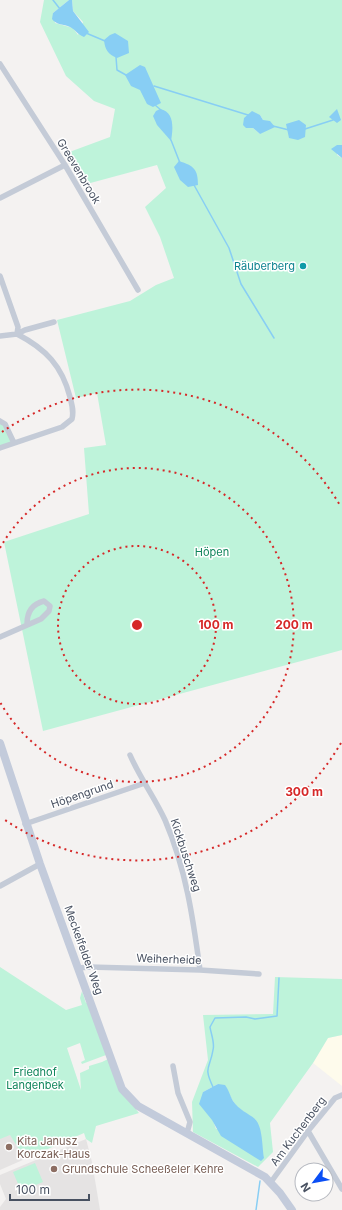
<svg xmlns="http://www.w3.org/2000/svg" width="342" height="1210" font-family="Inter,sans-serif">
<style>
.commercial{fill:#fefbec}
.education{fill:#e5e3e3}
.green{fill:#bef3da;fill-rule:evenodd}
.water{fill:#88cef4}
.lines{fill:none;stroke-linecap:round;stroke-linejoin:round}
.stream{stroke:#88cef4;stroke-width:1.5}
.street{stroke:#c4cbd7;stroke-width:5.5}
.secondary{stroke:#c3cbdb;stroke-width:8}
.ring{fill:none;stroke:#d62828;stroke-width:2;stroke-dasharray:2 4}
.culture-dot{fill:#0f9aa8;stroke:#fff;stroke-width:1.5}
.education-dot{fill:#8d6e63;stroke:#fff;stroke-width:1.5}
.labels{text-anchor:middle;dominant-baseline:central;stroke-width:3;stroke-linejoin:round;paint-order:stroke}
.street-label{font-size:11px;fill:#485161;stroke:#fff}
.culture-label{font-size:11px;fill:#0d838f;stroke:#fff;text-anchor:end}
.park-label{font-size:11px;fill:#10855b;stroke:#fff}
.education-label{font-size:11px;fill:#785e54;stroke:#fff;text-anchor:start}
.centre{fill:#d62828;stroke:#fff;stroke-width:2}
.ring-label{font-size:12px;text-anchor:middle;font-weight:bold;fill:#d62828;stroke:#fff;stroke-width:3;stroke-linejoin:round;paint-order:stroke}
</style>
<rect width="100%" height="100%" fill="#f4f2f1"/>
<!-- commercial -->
<path class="commercial" d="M342,1035V1086L313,1063L328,1038Z"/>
<!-- education -->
<path class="education" d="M8,1131L25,1159L0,1170V1135Z
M86,1139L92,1162L100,1210H0V1207L6,1199L0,1184V1175Z"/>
<!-- green -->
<path class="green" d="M44,0H69L53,13L55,23L73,28L78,35L83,22L73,11L72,0H342V145H337V155L342,158V650L43,731L4,542L89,514L84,448L106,445L97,393L76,398L57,320L130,301L156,285L174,278L160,237L145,207L166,188L157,165L83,185L64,154L110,137L115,109L94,101L66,76L40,22ZM260,115L263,120L260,134L253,128Z
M0,421L14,442L0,447Z
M0,967L66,1010L82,1005L80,998L82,991L86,1003H88L106,1055L82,1064L81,1062L85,1060L80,1043L67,1048L81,1090L80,1073L89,1069V1066L102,1062L108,1059L130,1102L139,1113L96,1126L92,1143L86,1139L84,1133L25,1159L10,1135L0,1139Z
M275,977L342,979V1035L328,1038L313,1063L270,1123L273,1152L258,1167L193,1132L192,1102L208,1060L203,1015L273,1014ZM218,1084C231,1092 226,1089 233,1101C238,1109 248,1115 256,1120L216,1129L203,1092Z
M35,1163L43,1182L21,1191L13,1172Z"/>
<!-- water -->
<path class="water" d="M69,0H72L73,11L89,32L84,37C78,35 76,30 70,27C64,24 56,25 52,19L53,13Z
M115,33L128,41L129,53L117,58C108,54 105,50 104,40L110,35Z
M140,65L145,67L161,103L153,107L147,104L140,90L131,86L125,75Z
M160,109C175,112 173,129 171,141L157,125L153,116L156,111Z
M337,109L341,120L337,123L329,117Z
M252,111L260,115L263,120L270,121L275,127L260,134L253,128H246L243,125L244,118Z
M299,120L306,125L305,137L298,140L289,138L286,124Z
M337,145H342V158L331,149Z
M179,161C194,166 198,169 198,185L188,187L180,180L174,167Z
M218,1084L225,1085C229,1090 230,1096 233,1101C239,1110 248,1113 255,1119C263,1127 262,1147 264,1158L261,1161L221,1136L212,1120L199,1104L203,1092Z"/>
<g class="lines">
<!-- stream -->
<path class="stream" d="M53,0L60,9
M86,33L105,41
M116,57L117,70L126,75
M154,86L248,115
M155,105L161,110
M273,126L289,130
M305,129L333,120
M171,140L180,163
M194,185L229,248L241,284L274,338
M213,1087C203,1066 210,1069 213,1050C215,1043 211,1034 210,1027L215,1018L246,1017L255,1019L277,1016L279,978
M256,1210L260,1181"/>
<!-- street -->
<path class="street" d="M0,64L65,165L138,290
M0,198L65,165
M0,276L18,327L17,334
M0,336L17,334L25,330L54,322
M0,421L5,424L14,443
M0,448L62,427L72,419C74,411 72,405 70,397C62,366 46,349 17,334
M0,637L41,619L49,611L50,606L44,601C32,604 27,613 27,624
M130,755C140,778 155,798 165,820C186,869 193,918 200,970
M25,824L145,783
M0,886L40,864
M79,968L89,967L200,970L259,974
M173,1066L178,1093L190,1122L187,1133
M308,1131L342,1189
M271,1182L308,1131L335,1098L342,1095"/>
<!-- secondary -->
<path class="secondary" d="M0,743L40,864L122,1089L138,1106L265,1177L280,1193L292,1210"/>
</g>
<!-- distance rings -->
<g class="ring">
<circle cx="137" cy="625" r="79"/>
<path d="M0 548A157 157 0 1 1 0 702"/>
<path d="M341 743A236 236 0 0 1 2 818M2 432A236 236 0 0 1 341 507"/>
</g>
<!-- markers -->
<circle class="culture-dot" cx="303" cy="266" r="4"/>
<g class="education-dot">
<circle cx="9" cy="1147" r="4"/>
<circle cx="54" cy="1169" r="4"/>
</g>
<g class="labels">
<!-- street labels -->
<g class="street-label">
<text transform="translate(79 171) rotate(59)">Greevenbrook</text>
<text transform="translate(82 794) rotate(-19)">Höpengrund</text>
<text transform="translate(186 855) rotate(72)">Kickbuschweg</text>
<text transform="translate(84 950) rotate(70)">Meckelfelder Weg</text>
<text transform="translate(169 959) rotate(2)">Weiherheide</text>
<text transform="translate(298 1131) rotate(-53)">Am Kuchenberg</text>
</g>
<!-- culture labels -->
<g class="culture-label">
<text x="295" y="266">Räuberberg</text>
</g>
<!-- park labels -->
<g class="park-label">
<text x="212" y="552">Höpen</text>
<text x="35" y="1072">Friedhof<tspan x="35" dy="13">Langenbek</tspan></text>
</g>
<!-- education labels -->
<g class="education-label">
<text x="17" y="1141">Kita Janusz<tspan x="17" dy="13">Korczak-Haus</tspan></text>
<text x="62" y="1169">Grundschule Scheeßeler Kehre</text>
</g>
</g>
<circle cx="137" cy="625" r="6" class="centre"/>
<g class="ring-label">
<text x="216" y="629">100 m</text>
<text x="294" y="629">200 m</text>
<text x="304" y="796">300 m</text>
</g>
<!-- north arrow -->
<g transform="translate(314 1182) rotate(238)"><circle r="19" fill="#ffffff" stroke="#b6b9c0"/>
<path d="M0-3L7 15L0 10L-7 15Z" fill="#0b4ff5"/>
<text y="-6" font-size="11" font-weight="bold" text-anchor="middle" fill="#485161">N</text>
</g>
<!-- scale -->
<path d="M10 1194v6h79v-6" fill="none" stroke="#485161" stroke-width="2"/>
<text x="16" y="1194" font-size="12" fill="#485161" stroke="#ffffff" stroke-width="3" paint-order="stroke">100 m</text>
</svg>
